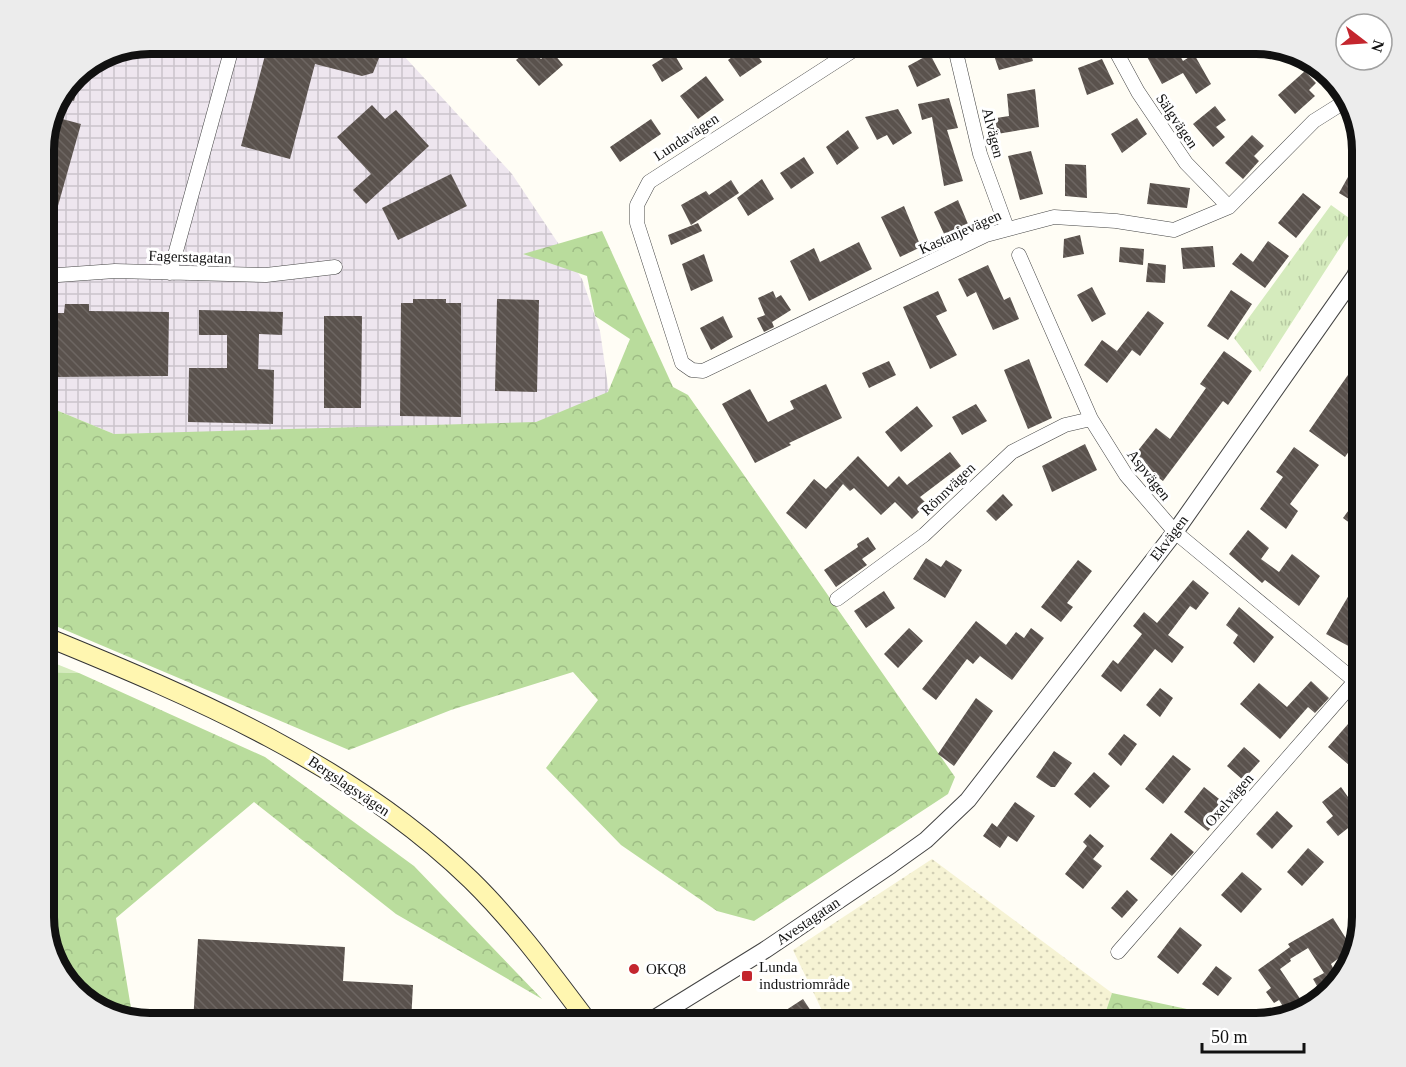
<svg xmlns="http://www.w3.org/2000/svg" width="1406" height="1067" font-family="Georgia,serif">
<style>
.industrial{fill:url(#industrial-grid)}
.farmland{fill:url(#farmland-dots)}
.grass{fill:url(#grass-tufts)}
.forest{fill:url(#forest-crowns)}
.building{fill:url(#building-back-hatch)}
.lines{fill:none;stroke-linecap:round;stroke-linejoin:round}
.minor-casing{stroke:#444;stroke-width:15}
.tertiary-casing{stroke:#444;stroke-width:18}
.secondary-casing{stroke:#333;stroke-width:20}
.minor{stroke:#fff;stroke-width:14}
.tertiary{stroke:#fff;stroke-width:16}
.secondary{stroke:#fff6b0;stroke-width:18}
.poi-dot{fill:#c4262e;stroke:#fff;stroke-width:2}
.labels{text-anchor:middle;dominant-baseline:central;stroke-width:6;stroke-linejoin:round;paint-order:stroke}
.street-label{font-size:15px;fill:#111;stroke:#fff}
.poi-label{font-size:15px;fill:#111;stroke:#fff;text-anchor:start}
.rim{fill:none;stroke:#111;stroke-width:8}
</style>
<defs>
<pattern id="industrial-grid" width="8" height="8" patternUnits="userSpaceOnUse" patternTransform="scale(1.5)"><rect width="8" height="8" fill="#eee6ef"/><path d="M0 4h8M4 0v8" fill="none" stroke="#cbc4cc"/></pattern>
<pattern id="farmland-dots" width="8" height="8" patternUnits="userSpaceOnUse" patternTransform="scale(1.5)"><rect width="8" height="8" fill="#f6f3d4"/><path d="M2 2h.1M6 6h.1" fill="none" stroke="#d2cfb5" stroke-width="1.8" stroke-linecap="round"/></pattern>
<pattern id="grass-tufts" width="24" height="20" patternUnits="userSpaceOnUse" patternTransform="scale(1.5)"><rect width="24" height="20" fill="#d5ebbd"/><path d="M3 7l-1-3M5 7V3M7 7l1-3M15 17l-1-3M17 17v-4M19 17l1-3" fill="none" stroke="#b6c8a1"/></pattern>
<pattern id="forest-crowns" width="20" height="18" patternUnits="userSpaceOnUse" patternTransform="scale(1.5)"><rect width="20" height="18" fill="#b9dc9c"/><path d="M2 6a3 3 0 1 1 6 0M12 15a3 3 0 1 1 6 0" fill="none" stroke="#9ebc85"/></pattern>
<pattern id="building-back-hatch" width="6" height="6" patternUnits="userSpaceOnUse" patternTransform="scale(1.5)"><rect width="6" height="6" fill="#5a524d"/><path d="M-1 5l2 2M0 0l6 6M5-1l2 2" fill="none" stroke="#6d6662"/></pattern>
</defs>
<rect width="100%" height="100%" fill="#fffdf5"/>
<!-- industrial -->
<path class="industrial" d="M150,44H393L512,174L582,279L600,331L610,400L535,428L114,434L44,405V143L55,103L79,70Z"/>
<!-- farmland -->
<path class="farmland" d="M932,859L1112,993L1102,1023H828L793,950Z"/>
<!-- grass -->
<path class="grass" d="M1331,205L1356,223L1260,372L1234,338Z
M44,659L79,673L44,672Z"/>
<!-- forest -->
<path class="forest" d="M602,231L673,387L688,395L955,777L948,794L754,921L717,911L621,845L546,768L598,700L573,672L451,710L349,750L44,621V405L114,434L536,422L608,392L630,339L595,316L587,276L523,254Z
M44,672L79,673L265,757L414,866L542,999L396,914L254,802L116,918L131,1008L110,1010L85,1001L55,964L44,924Z
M1112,993L1229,1018L1235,1023H1102Z"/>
<!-- building -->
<path class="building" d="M268,44H355L375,49L379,58L373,73L362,76L315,64L290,159L241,146Z
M750,44L762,62L740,77L728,60Z
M990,44H1028L1033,61L999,70Z
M1140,44H1173L1183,61L1194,54L1211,84L1196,94L1183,73L1162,84Z
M530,48L541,59L551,50L563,65L539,86L516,60Z
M673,52L683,69L662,82L652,65Z
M930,54L941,75L917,87L908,66Z
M1102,59L1114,84L1087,95L1078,68Z
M82,69L74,101L59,97L79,70Z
M1305,71L1316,83L1309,90L1315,96L1295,114L1278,95Z
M706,76L724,100L698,119L680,96Z
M1035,89L1039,127L991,135L990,119L1009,116L1007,94Z
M949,98L958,128L947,130L963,181L944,186L932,117L922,120L918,104Z
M372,105L385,119L396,110L429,146L366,204L353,190L371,174L337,137Z
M1215,106L1226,120L1216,127L1225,137L1213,147L1193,124Z
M898,109L912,133L893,145L887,135L877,140L865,117Z
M51,116L81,124L47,245H44V143Z
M1137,118L1147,134L1122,153L1111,134Z
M651,119L661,134L620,162L610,147Z
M848,130L859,148L837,165L826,147Z
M1252,135L1264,146L1254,156L1259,161L1243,179L1225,163Z
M1031,151L1043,194L1020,200L1008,156Z
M804,157L814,173L791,189L780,173Z
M1065,164L1086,165L1087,198L1065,196Z
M1353,168L1362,173V186L1354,202L1339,193Z
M451,174L467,206L398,240L382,208Z
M762,179L774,199L748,216L737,198Z
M731,180L739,193L691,225L681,205L706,191L709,195Z
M1150,183L1190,188L1187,208L1147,204Z
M1303,193L1321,207L1296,238L1278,223Z
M958,200L968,224L945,236L934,212Z
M904,206L921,247L900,257L881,217Z
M698,223L702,231L671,245L668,235Z
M1080,235L1084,254L1063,258L1064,239Z
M1268,241L1289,256L1265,288L1232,264L1241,253L1253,262Z
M859,242L872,269L809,301L790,261L814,248L820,262Z
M1213,246L1215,267L1183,269L1181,248Z
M1120,247L1144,249L1143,265L1119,262Z
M704,254L713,281L691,291L682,264Z
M1148,263L1166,265L1165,283L1146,282Z
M988,265L1004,300L1010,297L1019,319L993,330L976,292L967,297L958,279Z
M1092,287L1106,314L1092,322L1077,295Z
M1231,290L1252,304L1228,340L1207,326Z
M773,291L776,298L781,295L791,310L772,322L774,327L764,332L757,318L765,315L758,298Z
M938,291L947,311L936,316L957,355L930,369L903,307Z
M413,299H446V303H461V417L400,416L401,303H413Z
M497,299L539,300L537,392L495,391Z
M65,304H89V311L169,312L168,376L56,377V336H44V313H64Z
M199,310L283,312L282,335L259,334L258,369L274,370L273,424L188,422L189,368H227V335H199Z
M1148,311L1164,323L1140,356L1132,350L1107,383L1084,365L1102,340L1117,351Z
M324,316H362L361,408H324Z
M723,316L733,337L711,350L700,328Z
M1224,351L1252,371L1228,405L1223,401L1163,481L1132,458L1156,428L1170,439L1206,388L1200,384Z
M1029,359L1052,418L1028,429L1004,370Z
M889,361L896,375L869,388L862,373Z
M1350,372L1362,381V432L1345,457L1309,431Z
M826,384L842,418L789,443L791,445L755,463L722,404L750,389L768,422L794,409L790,401Z
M976,404L987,421L962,435L952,417Z
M917,406L933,426L901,452L885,432Z
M1085,444L1097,470L1052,492L1042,466Z
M1294,447L1319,465L1290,504L1298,511L1286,529L1260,509L1283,477L1276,472Z
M950,452L961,466L920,497L927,504L912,519L895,502L881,515L854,488L850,491L843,484L806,529L786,513L814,479L826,489L858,456L888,487L899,476L907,485Z
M1362,492V532L1343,518Z
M1003,494L1013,505L996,521L986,511Z
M1248,530L1269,548L1261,559L1279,572L1292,554L1320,576L1299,606L1265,580L1262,583L1229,554Z
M868,537L876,549L862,559L867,565L836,587L824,570L858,547L857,544Z
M926,558L941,567L946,560L962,570L945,598L913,579Z
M1078,560L1092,571L1067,603L1073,607L1061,622L1041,607Z
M1362,573V639L1356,650L1326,634Z
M1193,580L1209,593L1196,610L1190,606L1168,635L1184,647L1172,663L1155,649L1121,692L1101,676L1113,660L1118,664L1142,634L1133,626L1144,612L1157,623Z
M884,591L895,608L866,628L854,611Z
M1239,607L1274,637L1254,663L1233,643L1238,635L1226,625Z
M976,621L1006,645L1016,632L1024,638L1031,628L1044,638L1012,680L980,656L973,664L967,659L936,700L922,689Z
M909,628L923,641L898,668L884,654Z
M1311,681L1329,698L1315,713L1308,707L1280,739L1240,704L1259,683L1287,707Z
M1160,688L1173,698L1160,717L1146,705Z
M976,698L993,711L954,766L938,754Z
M1362,708V749L1349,765L1328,747Z
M1124,734L1137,744L1121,766L1108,754Z
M1244,747L1260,761L1243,780L1227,766Z
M1054,751L1072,763L1055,787H1051L1036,777Z
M1173,755L1191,769L1163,804L1145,789Z
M1094,772L1110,786L1090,808L1074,794Z
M1204,787L1228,806L1208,831L1184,812Z
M1341,787L1362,817L1338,836L1326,822L1333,816L1322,802Z
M1015,802L1035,816L1017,842L1008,836L1000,848L983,836L992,823L997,827Z
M1277,811L1293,826L1272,849L1256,834Z
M1171,833L1194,852L1172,876L1150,859Z
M1090,834L1104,846L1093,859L1102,866L1083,889L1065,874L1087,846L1083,842Z
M1308,848L1324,862L1302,886L1287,872Z
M1242,872L1262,889L1241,913L1221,895Z
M1127,890L1138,900L1122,918L1111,908Z
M1333,918L1352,948L1331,964L1340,982L1323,996L1313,979L1324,973L1308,948L1290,959L1291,961L1280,969L1307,1009L1289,1016L1279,1000L1274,1003L1266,992L1271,988L1258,970L1290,947L1288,944Z
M1180,927L1202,945L1178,974L1157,957Z
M198,939L345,947L343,981L413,985L411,1023H193Z
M1216,966L1232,978L1218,996L1202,984Z
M803,999L819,1023H781L777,1016Z"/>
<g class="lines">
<defs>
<path id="minor" d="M863,44L649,182L637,205V223L682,363L692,370L703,371L986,235L1054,217L1116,221L1174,230L1229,207L1314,121L1349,99
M954,44L980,154L1007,228
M1112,44L1138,92L1186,163L1229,207
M1019,255L1091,419L1126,475L1175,532L1355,681
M170,273L233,44
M44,276L115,271L266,275L335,267
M837,599L924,535L1012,452L1065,425L1091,419
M1118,952L1355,681L1362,669"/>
<path id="tertiary" d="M647,1023L765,950L891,865L926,840L968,800L1175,532L1355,276L1362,259"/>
<path id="secondary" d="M44,636C196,698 351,764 471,880C515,923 552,974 589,1023"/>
</defs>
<!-- minor casing -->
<use href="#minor" class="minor-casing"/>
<!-- tertiary casing -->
<use href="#tertiary" class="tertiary-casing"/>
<!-- secondary casing -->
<use href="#secondary" class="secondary-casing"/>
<!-- minor -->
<use href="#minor" class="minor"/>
<!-- tertiary -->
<use href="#tertiary" class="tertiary"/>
<!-- secondary -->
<use href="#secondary" class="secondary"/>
</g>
<!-- markers -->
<g class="poi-dot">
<circle cx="634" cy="969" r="6"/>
<rect x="741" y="970" width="12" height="12" rx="3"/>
</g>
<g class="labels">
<!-- street labels -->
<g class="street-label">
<text transform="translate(1177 121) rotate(56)">Sälgvägen</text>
<text transform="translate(993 133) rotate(76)">Alvägen</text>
<text transform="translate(686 137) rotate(-33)">Lundavägen</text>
<text transform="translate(960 232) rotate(-24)">Kastanjevägen</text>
<text transform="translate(190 257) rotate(2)">Fagerstagatan</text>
<text transform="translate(1149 475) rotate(52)">Aspvägen</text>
<text transform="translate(948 489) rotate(-44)">Rönnvägen</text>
<text transform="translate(1169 538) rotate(-53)">Ekvägen</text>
<text transform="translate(349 786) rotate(34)">Bergslagsvägen</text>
<text transform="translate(1229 800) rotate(-49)">Oxelvägen</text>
<text transform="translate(808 921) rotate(-34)">Avestagatan</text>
</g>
<!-- poi labels -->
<g class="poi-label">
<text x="759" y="967">Lunda<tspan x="759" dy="17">industriområde</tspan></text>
<text x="646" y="969">OKQ8</text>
</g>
</g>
<!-- crop -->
<path d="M0 0H1406V1067H0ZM150 54H1256A96 96 0 0 1 1352 150V917A96 96 0 0 1 1256 1013H150A96 96 0 0 1 54 917V150A96 96 0 0 1 150 54Z" fill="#ececec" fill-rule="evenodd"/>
<path class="rim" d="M150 54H1256A96 96 0 0 1 1352 150V917A96 96 0 0 1 1256 1013H150A96 96 0 0 1 54 917V150A96 96 0 0 1 150 54Z"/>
<!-- north arrow -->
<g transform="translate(1364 42) rotate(107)"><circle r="28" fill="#ffffff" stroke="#a0a0a0" stroke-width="1.5"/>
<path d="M0-4.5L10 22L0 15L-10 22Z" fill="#c4262e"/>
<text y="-9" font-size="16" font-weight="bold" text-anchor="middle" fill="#111111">N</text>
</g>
<!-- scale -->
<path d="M1202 1043v9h102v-9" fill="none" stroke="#111111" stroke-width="3"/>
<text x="1211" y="1043" font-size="18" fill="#111111" stroke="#ffffff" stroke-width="4.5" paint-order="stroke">50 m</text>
</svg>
